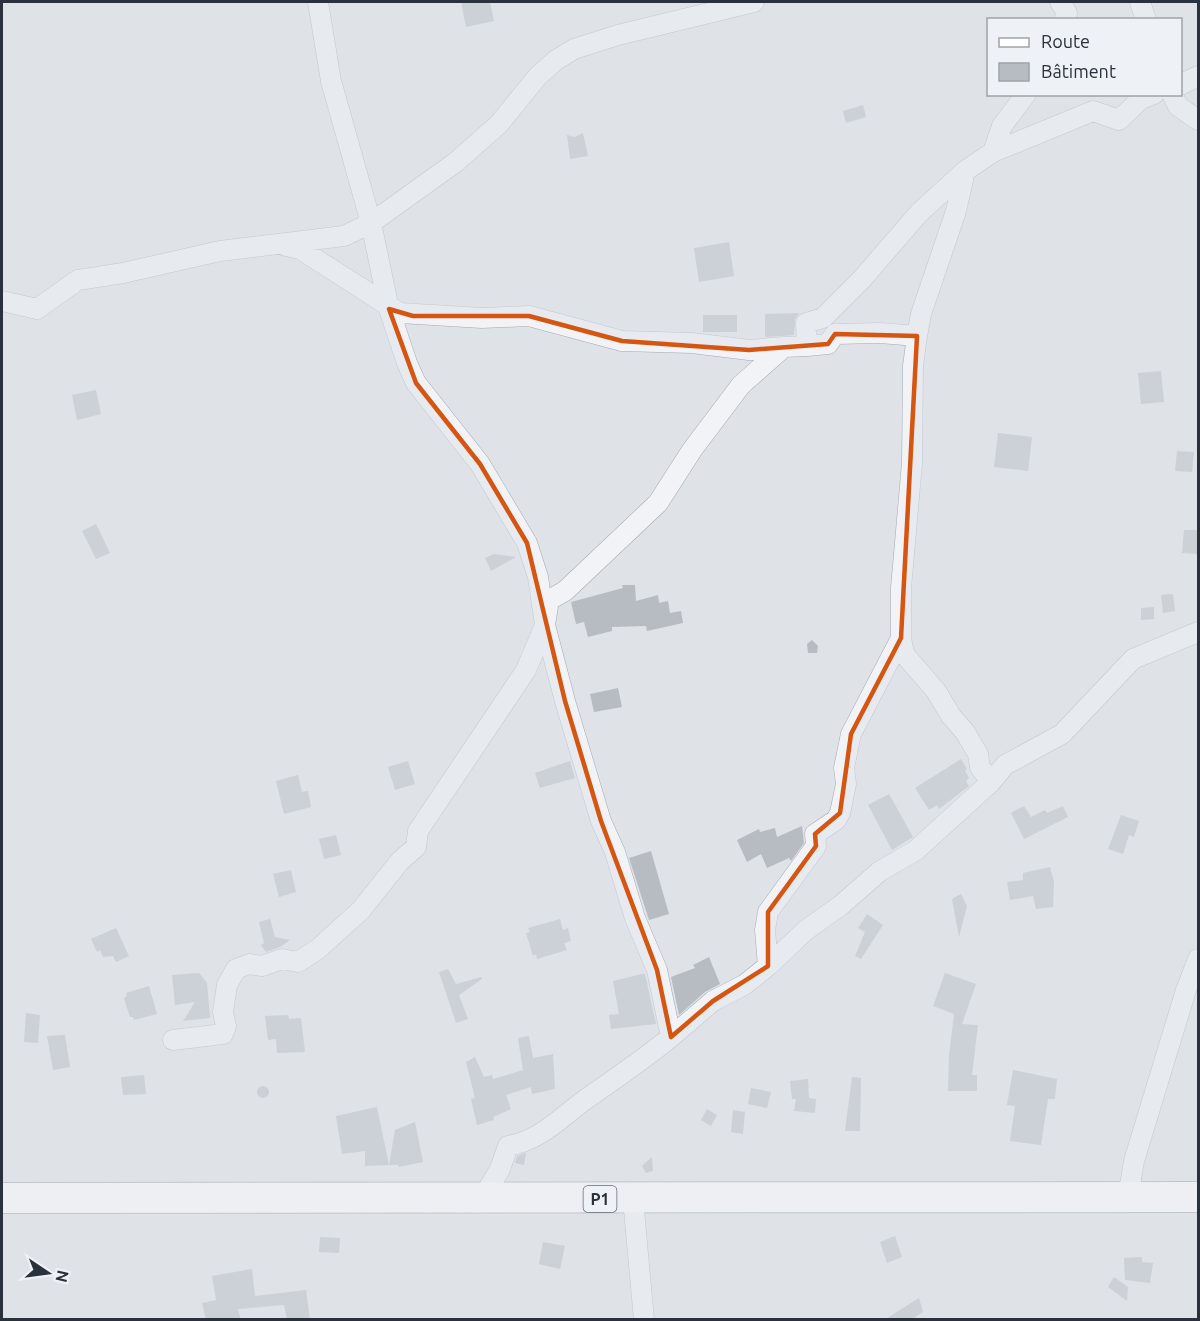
<svg xmlns="http://www.w3.org/2000/svg" width="1200" height="1321" font-family="Ubuntu,sans-serif">
<style>
.building{fill:#b7bcc3}
.lines{fill:none;stroke-linecap:round;stroke-linejoin:round}
.minor-casing{stroke:#a5a9b1;stroke-width:21}
.primary-casing{stroke:#9fa7b2;stroke-width:32}
.minor{stroke:#f1f3f6;stroke-width:20}
.primary{stroke:#fff;stroke-width:30}
.marked{fill:none;stroke:#d55511;stroke-width:4.5;stroke-linejoin:round}
.labels{text-anchor:middle;dominant-baseline:central;stroke-width:4.5;stroke-linejoin:round;paint-order:stroke}
.shield{fill:#eef1f5;stroke:#646b74;stroke-width:1.5}
.shield-label{font-size:16px;font-weight:bold;fill:#29313d}
</style>
<rect width="100%" height="100%" fill="#dfe2e7"/>
<!-- building -->
<path class="building" d="M461,2H490L494,21L466,27Z
M863,105L866,117L846,123L843,111Z
M583,133L588,156L570,159L567,135L575,137Z
M729,242L734,276L699,282L694,248Z
M799,313L795,319L794,335L765,337V314Z
M703,315H737V332H703Z
M1161,371L1164,402L1141,404L1138,373Z
M96,390L101,414L77,420L72,395Z
M998,433L1032,437L1028,471L994,467Z
M1177,451L1194,452L1192,472L1175,471Z
M96,524L110,553L96,559L82,531Z
M1184,530H1198V554L1182,553Z
M494,554L516,557L491,571L485,558Z
M622,585H635L636,601L658,595L659,603L668,601L670,613L681,611L683,623L647,631L646,626L612,627V631L588,637L584,622L576,624L571,602L623,588Z
M1173,594L1175,611L1163,613L1161,595Z
M1154,607V619L1141,620V608Z
M812,640L818,646L817,653H808L807,644Z
M618,688L622,707L594,712L590,694Z
M961,759L967,769L965,771L969,778L966,781L969,786L939,809L937,805L929,810L915,788Z
M408,761L415,784L395,790L388,767Z
M570,761L575,778L540,788L535,773Z
M298,775L302,792L308,791L311,807L284,814L276,781Z
M889,794L913,837L892,850L868,805Z
M1024,806L1031,817L1045,810L1047,813L1063,806L1068,817L1024,839L1011,813Z
M1121,815L1139,821L1134,837L1129,835L1123,854L1108,849Z
M802,826L804,843L791,861L789,858L767,868L761,854L747,862L737,840L759,829L760,832L775,828L777,837Z
M336,835L341,855L324,859L319,839Z
M651,851L669,914L649,920L629,858Z
M1050,867L1054,882L1053,907L1036,909L1033,896L1010,900L1007,882L1023,880V873Z
M291,870L296,892L279,897L273,874Z
M961,894L967,906L959,937L952,899Z
M867,914L883,925L861,959L855,956L865,932L858,928Z
M270,919L275,937L290,940L280,947L266,952L261,945L264,943L259,922Z
M560,919L563,930L568,928L571,941L564,943L567,950L537,959L536,954L533,956L526,933L530,932L528,928Z
M116,928L129,956L116,962L113,956L103,957L100,950L97,952L91,939Z
M709,957L720,984L705,992L679,1015L671,977L695,968L693,965Z
M448,969L456,984L481,977L482,979L459,995L468,1019L456,1023L439,972Z
M199,973L207,983L210,1018L183,1021L195,1002L175,1005L172,975Z
M945,973L976,984L962,1024L978,1025L972,1075H977V1091H948L949,1055L954,1014L933,1006Z
M642,974H645L656,1024L611,1029L609,1015L619,1014L613,981Z
M149,986L157,1014L134,1020L133,1017H130L124,998L127,996L126,993Z
M26,1013L40,1015L38,1043L24,1042Z
M288,1015L289,1019L301,1018L305,1052L277,1053L276,1039L268,1040L265,1016Z
M65,1035L70,1067L53,1070L47,1036Z
M529,1036L533,1058L553,1054L555,1089L532,1094L531,1087L506,1095L511,1109L493,1117L494,1120L477,1125L471,1099L475,1098L466,1062L475,1057L484,1077L492,1075L493,1079L523,1070L518,1038Z
M1013,1070L1057,1079L1055,1099H1048L1041,1145L1010,1141L1015,1106L1007,1105Z
M144,1075L146,1094L123,1095L121,1077Z
M852,1077L861,1078L860,1131H845Z
M808,1079L809,1098L816,1099L815,1113L794,1111L796,1099H792L790,1081Z
M257 1092a6 6 0 1 1 12 0a6 6 0 1 1-12 0Z
M751,1088L771,1092L767,1108L748,1104Z
M377,1107L389,1165L365,1166V1151L342,1154L336,1116Z
M707,1109L717,1115L711,1126L701,1120Z
M733,1110L745,1112L743,1134L731,1132Z
M415,1122L423,1162L399,1167L398,1165H389L395,1130Z
M526,1153L524,1165L515,1163L517,1156Z
M652,1157L653,1171L646,1173L642,1166Z
M895,1236L902,1257L887,1263L880,1242Z
M320,1237L340,1238L339,1253L319,1252Z
M543,1242L565,1246L560,1269L539,1264Z
M1142,1257V1262L1153,1263L1150,1283L1125,1280L1124,1258Z
M252,1269L255,1296L306,1290L310,1320H287L284,1305L238,1309L241,1320H206L202,1303L216,1300L212,1276Z
M1114,1277L1128,1287L1127,1301L1108,1287Z
M919,1298L923,1312L911,1320H884Z"/>
<g class="lines">
<defs>
<path id="minor" d="M318,2L331,81L371,223L389,309L407,363L416,383L480,464L527,543L538,577L545,625L565,701L601,821L615,852L635,918L657,970L671,1037C644,1059 615,1079 586,1099C560,1118 541,1140 508,1146L500,1169L482,1199
M1060,2L1067,13L1064,20
M1140,2L1146,20
M1180,85L1198,76
M1172,94L1178,106L1198,120
M993,152L1093,111L1119,120L1141,99L1154,94
M965,171L956,211L921,314L917,336L913,366L912,463L901,588V638L904,654L936,691L951,716L965,732L978,754L980,767L991,782
M286,246L300,249L400,313L482,318L529,316L622,341L692,343L749,350L784,347
M2,301L37,309L78,280L123,273L220,251L344,236L371,223L456,162L499,124L538,76L556,60L574,49L618,35L754,2
M807,346L828,344L835,334L880,333L917,336
M768,966L765,930L768,912L816,846L815,834L836,820L840,813L846,784L844,768L851,734L901,638
M671,1037L713,1001L744,985L768,966L806,930L840,906L880,871L915,851L991,782L1005,765L1062,734L1133,659L1198,632
M173,1040L223,1034L226,1026L223,1012L227,985L236,969L249,964L262,966L282,959L298,962L318,949L361,910L400,861L416,847L418,831L526,670L545,625L549,600L565,591L658,503L692,450L741,385L784,347L807,346L806,323L823,318L862,279L919,213L965,171L993,152L1002,126L1026,94
M1128,1197L1134,1161L1186,990L1198,959
M633,1199L644,1320"/>
<path id="primary" d="M2,1198L1198,1197"/>
</defs>
<!-- minor casing -->
<use href="#minor" class="minor-casing"/>
<!-- primary casing -->
<use href="#primary" class="primary-casing"/>
<!-- minor -->
<use href="#minor" class="minor"/>
<!-- primary -->
<use href="#primary" class="primary"/>
</g>
<!-- marked area -->
<path d="M0 0H1200V1321H0ZM389,309L413,316H529L622,341L749,350L828,344L835,334L917,336L901,638L851,734L840,813L815,834L816,846L768,912V966L713,1001L671,1037L657,970L601,821L565,701L527,543L480,464L416,383Z" fill="#dfe2e7" fill-opacity=".55" fill-rule="evenodd"/>
<path class="marked" d="M389,309L413,316H529L622,341L749,350L828,344L835,334L917,336L901,638L851,734L840,813L815,834L816,846L768,912V966L713,1001L671,1037L657,970L601,821L565,701L527,543L480,464L416,383Z"/>
<g class="labels">
<!-- shield labels -->
<rect class="shield" x="583.5" y="1186" width="33" height="26" rx="4.5"/>
<g class="shield-label">
<text x="600" y="1199">P1</text>
</g>
</g>
<!-- border -->
<rect width="1200" height="1321" fill="none" stroke="#29313d" stroke-width="6"/>
<!-- legend -->
<rect x="987" y="18" width="195" height="78" fill="#eef1f5" stroke="#9fa4ab" stroke-width="1.5"/>
<rect x="999" y="38" width="30" height="9" fill="#ffffff" stroke="#9fa4ab" stroke-width="1.5"/>
<text x="1041" y="48" font-size="18" fill="#29313d">Route</text>
<rect x="999" y="63" width="30" height="18" fill="#b7bcc3" stroke="#9fa4ab" stroke-width="1.5"/>
<text x="1041" y="78" font-size="18" fill="#29313d">Bâtiment</text>
<!-- north arrow -->
<g transform="translate(48 1273) rotate(103)" stroke="#eef1f5" stroke-width="4.5" paint-order="stroke">
<path d="M0-4.5L10 22L0 15L-10 22Z" fill="#29313d"/>
<text y="-9" font-size="16" font-weight="bold" text-anchor="middle" fill="#29313d">N</text>
</g>
</svg>
